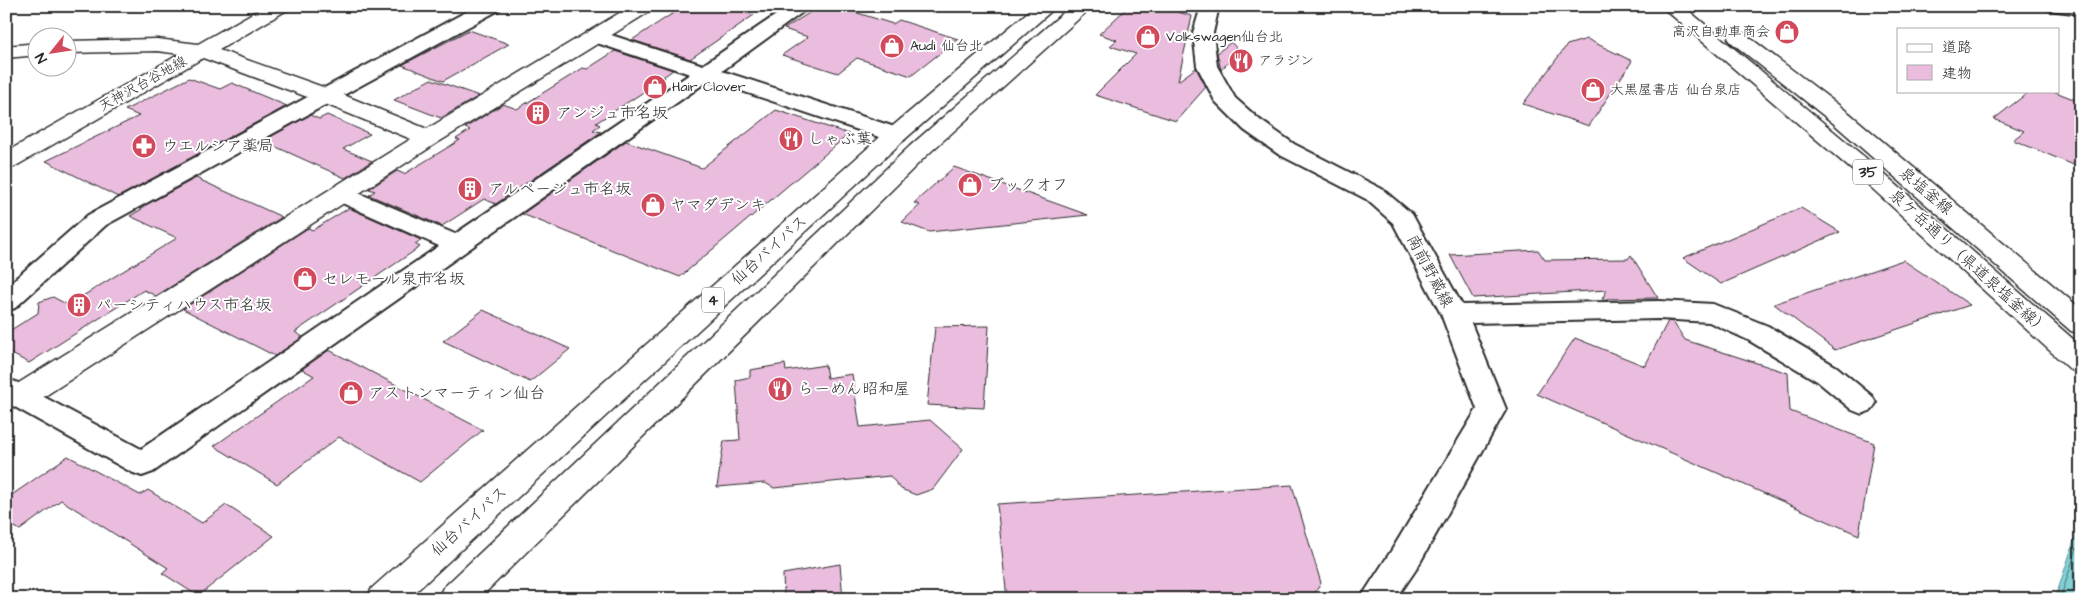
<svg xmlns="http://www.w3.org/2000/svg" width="2087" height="605" font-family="'Architects Daughter','Klee One',sans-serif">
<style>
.water{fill:#80d1d6;stroke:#5e8f92}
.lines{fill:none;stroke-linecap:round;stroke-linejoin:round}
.shore{stroke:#4d6d6f;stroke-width:1}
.building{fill:#eabcde;stroke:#2b2b2b}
.minor-casing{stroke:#2b2b2b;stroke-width:4}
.tertiary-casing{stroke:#2b2b2b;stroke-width:3}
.primary-casing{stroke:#2b2b2b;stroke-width:3}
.trunk-casing{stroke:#2b2b2b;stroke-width:3}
.minor{fill:#fff;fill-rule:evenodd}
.tertiary{fill:#fff;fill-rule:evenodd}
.primary{fill:#fff;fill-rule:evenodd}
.trunk{fill:#fff;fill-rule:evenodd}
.labels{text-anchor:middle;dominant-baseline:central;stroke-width:4;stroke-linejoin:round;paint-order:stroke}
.far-poi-label{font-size:14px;fill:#2b2b2b;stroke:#fff;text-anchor:start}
.far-street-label{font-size:14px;fill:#2b2b2b;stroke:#fff}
.shield{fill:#fff;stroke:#6b6b6b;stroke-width:1}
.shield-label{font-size:15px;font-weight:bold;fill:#2b2b2b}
.poi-label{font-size:16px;fill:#2b2b2b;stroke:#fff;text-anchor:start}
.street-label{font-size:16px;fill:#2b2b2b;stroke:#fff}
</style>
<rect width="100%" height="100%" fill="#fff"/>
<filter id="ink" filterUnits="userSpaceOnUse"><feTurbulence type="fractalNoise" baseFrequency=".02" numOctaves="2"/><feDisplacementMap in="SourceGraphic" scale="10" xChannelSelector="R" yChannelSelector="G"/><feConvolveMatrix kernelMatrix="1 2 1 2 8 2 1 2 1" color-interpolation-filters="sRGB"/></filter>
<g filter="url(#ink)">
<!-- water -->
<path class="water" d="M2081,520V599H2055Z"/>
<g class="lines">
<!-- shore -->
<path class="shore" d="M2060,599L2081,536"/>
</g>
<!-- building -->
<path class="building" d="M684,6H723L754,15L690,59L632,40Z
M820,6H835L893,24L899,20L958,39L911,76L857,58L838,73L782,55L808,37L784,29Z
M1129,6L1149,11L1157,6L1192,16L1178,81L1196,68L1206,87L1176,121L1095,95L1136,54L1110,46L1117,40L1099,34Z
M469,30L509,44L443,81L402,65Z
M1587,39L1632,61L1589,126L1523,104L1567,45Z
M1231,42L1239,51L1221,70L1217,53Z
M615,51L673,70L663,77L665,78L596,123L600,125L593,130L601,132L496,204L484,199L442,226L369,195L375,191L369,189L397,171L404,174L460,140L456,139L470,130L465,128L503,104L517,109L583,68L587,69Z
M189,78L220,89L232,83L287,106L118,197L46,161L139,116L125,110Z
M431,79L479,96L441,118L394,100Z
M2030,91H2053L2081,102V168L2013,140L2024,131L1994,119Z
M776,110L849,134L680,277L522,214L626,141L702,168Z
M310,115L319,119L327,115L370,134L343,149L372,161L345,178L263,141Z
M954,167L1088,215L929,232L902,222L920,205L914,203Z
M196,178L282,217L156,296L144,290L29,363L6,351V333L38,313L39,302L53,297L68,305L177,238L130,216L142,209L140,208Z
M349,208L421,240L415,244L420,247L295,332L303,337L275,356L183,309L308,228L313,230Z
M1801,208L1840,232L1721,284L1683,258Z
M1538,250L1545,260L1628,259L1631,255L1658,298L1602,299L1607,290L1473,298L1450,255Z
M1903,260L1970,305L1835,350L1774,304Z
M483,310L570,349L530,382L443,341Z
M1668,321L1673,322L1685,340L1788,373L1790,411L1874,443L1859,535L1537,394L1575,338L1645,366Z
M989,326L984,408L927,405L935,327Z
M329,350L483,430L420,482L339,437L277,484L214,446L314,376L302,369Z
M785,364L786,371L825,365L827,378L852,374L860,427L930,420L963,449L933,489L916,495L901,489L890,476L774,488L765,483L717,487L724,441L740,440L736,380L750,377V370Z
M68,456L140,495L148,490L202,523L226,505L274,536L198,596L162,573L168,568L61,500L20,530L6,522V499Z
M1292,485L1321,583L1311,599H1007L997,504Z
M840,564L843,599H784L783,574Z"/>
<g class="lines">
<defs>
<path id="minor" d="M477,6H501L499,10L106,225L15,308L6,311V287L88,215Z
M789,6H811L722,71L904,130L907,135L904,140L896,142L888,140L709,80L153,472L142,476L131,472L6,402V379L16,382L141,449L439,246L333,199L329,194L333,189L341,187L349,189L455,234L690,74L588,40L585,36L588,32H602L703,65Z
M1201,6H1219L1213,33L1217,66L1235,98L1260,120L1294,144L1382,189L1412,214L1462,305L1659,301L1713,304L1768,326L1837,367L1872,396L1876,403L1872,410L1862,414L1852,410L1817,381L1748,340L1709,322L1659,319L1471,323L1506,409L1417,568L1396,599H1360L1393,548L1477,409L1441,314L1393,223L1366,199L1278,154L1244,130L1215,101L1197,66L1193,33Z
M2047,6H2081V14L2049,10Z"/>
<path id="tertiary" d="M265,6H290L287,10L219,50L334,91L427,129L631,6H655L652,10L437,143L31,405L20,408L9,405L6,395L9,389L411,139L318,101L203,58L14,167L6,169V152L180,54L157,51L68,53V41L157,39L198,44Z
M38,43V55L6,58V46Z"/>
<path id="primary" d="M1661,6H1683L1868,160L2081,346V373L2071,370L1852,170Z
M1738,32L1745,34L1849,113L2081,309V334L2071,331L1833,123L1731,42L1728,38L1731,34Z"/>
<path id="trunk" d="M1035,6H1057L904,140L408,599H366L372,588L888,130Z
M1071,6H1093L926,156L479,599H437L443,588L910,146Z"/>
</defs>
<!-- minor casing -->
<use href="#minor" class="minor-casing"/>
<!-- tertiary casing -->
<use href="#tertiary" class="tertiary-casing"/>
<!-- primary casing -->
<use href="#primary" class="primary-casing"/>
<!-- trunk casing -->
<use href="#trunk" class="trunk-casing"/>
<!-- minor -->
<use href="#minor" class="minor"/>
<!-- tertiary -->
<use href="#tertiary" class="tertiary"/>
<!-- primary -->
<use href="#primary" class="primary"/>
<!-- trunk -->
<use href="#trunk" class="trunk"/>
</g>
</g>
<!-- icons -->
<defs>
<symbol id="shop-disc" viewBox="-11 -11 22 22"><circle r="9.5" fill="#d1495b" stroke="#fff"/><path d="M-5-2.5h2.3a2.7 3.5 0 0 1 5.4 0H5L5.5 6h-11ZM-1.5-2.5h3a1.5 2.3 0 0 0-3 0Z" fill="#fff"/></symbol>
<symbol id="restaurant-disc" viewBox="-11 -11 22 22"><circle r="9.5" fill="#d1495b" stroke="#fff"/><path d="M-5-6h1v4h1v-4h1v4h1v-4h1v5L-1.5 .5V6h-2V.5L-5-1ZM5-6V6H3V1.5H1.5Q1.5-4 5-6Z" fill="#fff"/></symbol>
<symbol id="building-disc" viewBox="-11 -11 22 22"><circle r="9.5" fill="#d1495b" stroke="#fff"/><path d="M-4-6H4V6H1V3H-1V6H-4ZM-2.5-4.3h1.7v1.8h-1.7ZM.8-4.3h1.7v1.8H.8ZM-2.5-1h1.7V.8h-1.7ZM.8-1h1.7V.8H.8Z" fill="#fff"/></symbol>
<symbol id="pharmacy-disc" viewBox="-11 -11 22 22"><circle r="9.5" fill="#d1495b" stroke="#fff"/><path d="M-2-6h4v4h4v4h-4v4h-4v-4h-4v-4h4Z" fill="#fff"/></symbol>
</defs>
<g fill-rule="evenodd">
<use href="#shop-disc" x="1773" y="18" width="28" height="28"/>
<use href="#shop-disc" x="1134" y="23" width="28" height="28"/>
<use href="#shop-disc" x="878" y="32" width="28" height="28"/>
<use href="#restaurant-disc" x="1227" y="47" width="28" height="28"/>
<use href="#shop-disc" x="641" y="73" width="28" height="28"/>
<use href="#shop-disc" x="1579" y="76" width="28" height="28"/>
<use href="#building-disc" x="524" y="99" width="28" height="28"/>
<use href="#restaurant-disc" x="777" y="125" width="28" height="28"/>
<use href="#pharmacy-disc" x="130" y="132" width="28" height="28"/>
<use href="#shop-disc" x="956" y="171" width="28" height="28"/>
<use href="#building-disc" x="456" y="175" width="28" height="28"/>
<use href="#shop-disc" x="639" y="191" width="28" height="28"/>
<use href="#shop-disc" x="291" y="265" width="28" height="28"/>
<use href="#building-disc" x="65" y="291" width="28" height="28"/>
<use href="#restaurant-disc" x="766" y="375" width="28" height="28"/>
<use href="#shop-disc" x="337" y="379" width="28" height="28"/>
</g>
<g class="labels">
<!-- far-poi labels -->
<g class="far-poi-label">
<text x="1770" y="32" text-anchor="end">高沢自動車商会</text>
<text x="1166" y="37">Volkswagen仙台北</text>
<text x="910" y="46">Audi 仙台北</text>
<text x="1258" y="61">アラジン</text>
<text x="672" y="87">Hair Clover</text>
<text x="1610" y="90">大黒屋書店 仙台泉店</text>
</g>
<!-- far-street labels -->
<g class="far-street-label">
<text transform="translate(143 84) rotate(-29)">天神沢台谷地線</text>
</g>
<!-- shield labels -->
<g class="shield">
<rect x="1853" y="159.5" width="30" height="25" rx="4"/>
<rect x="702" y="287.5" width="22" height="25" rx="4"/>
</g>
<g class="shield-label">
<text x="1868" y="172">35</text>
<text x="713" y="300">4</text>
</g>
<!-- poi labels -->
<g class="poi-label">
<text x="556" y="113">アンジュ市名坂</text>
<text x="808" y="139">しゃぶ葉</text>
<text x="162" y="146">ウエルシア薬局</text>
<text x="988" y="185">ブックオフ</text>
<text x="488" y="189">アルページュ市名坂</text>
<text x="670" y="205">ヤマダデンキ</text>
<text x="322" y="279">セレモール泉市名坂</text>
<text x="96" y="305">パーシティハウス市名坂</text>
<text x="798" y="389">らーめん昭和屋</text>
<text x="368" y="393">アストンマーティン仙台</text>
</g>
<!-- street labels -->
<g class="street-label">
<text transform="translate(1926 191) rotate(40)">泉塩釜線</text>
<text transform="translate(769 250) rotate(-42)">仙台バイパス</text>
<text transform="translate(1969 262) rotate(42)">泉ケ岳通り（県道泉塩釜線）</text>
<text transform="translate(1430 271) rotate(62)">南前野蔵線</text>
<text transform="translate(469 521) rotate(-42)">仙台バイパス</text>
</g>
</g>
<!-- margin -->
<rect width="2087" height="605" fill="none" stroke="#fff" stroke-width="25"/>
<rect x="12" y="12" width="2062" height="580" fill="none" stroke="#2b2b2b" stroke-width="2" filter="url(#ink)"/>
<!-- legend -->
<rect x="1897" y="28" width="162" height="65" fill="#ffffff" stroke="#aaaaaa"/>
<rect x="1907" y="44" width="25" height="8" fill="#ffffff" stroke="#aaaaaa"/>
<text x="1942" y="52" font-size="15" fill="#2b2b2b">道路</text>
<rect x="1907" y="65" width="25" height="15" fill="#eabcde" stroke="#aaaaaa"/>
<text x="1942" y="78" font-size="15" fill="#2b2b2b">建物</text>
<!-- north arrow -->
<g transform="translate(52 52) rotate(240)"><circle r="24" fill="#ffffff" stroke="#aaaaaa"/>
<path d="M0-4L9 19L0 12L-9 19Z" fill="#d1495b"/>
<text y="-8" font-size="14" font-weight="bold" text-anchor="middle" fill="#2b2b2b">N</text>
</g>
</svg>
